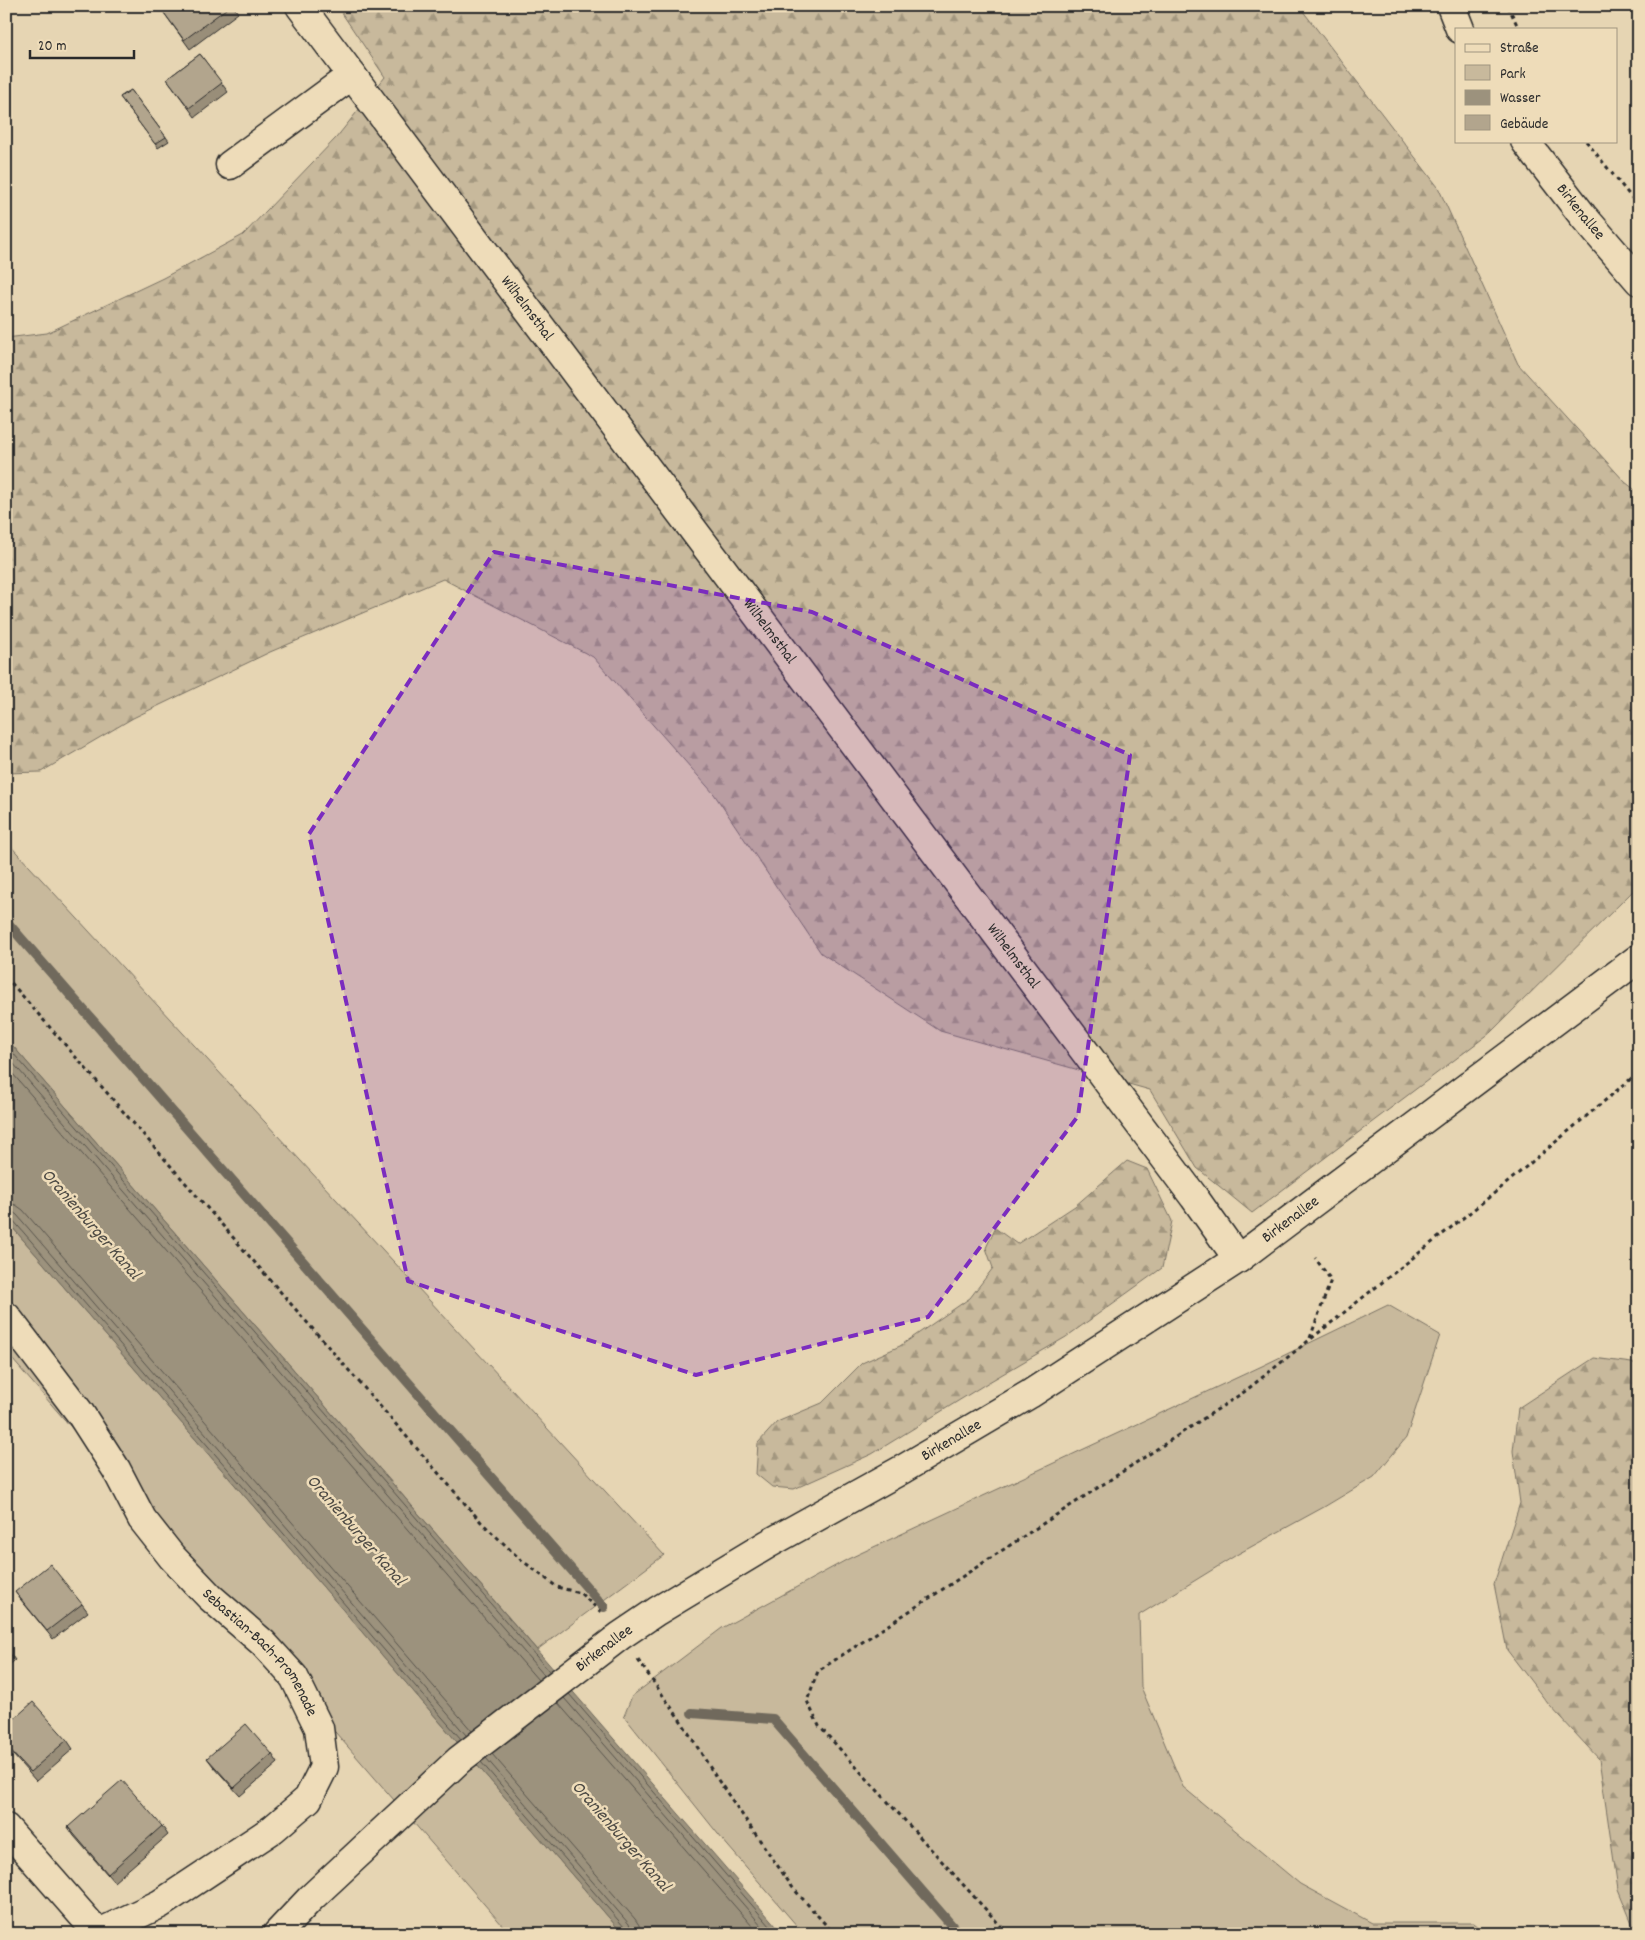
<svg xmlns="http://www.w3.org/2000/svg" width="1645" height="1940" font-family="Dekko,sans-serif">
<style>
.forest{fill:url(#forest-firs);stroke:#7a7264}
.park{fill:#c8b99c;stroke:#7a7264}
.water{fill:#9c927d;stroke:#6f695c}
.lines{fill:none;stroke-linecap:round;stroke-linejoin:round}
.shore{stroke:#58544c;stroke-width:1}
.stream{stroke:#6f695c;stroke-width:10}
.minor-casing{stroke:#2b2b2b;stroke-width:31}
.path{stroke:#2b2b2b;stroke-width:3;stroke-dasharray:4 4;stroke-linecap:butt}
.minor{stroke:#eedcb9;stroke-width:28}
.wall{fill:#998e79;stroke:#2b2b2b}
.building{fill:#b2a58d;stroke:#2b2b2b}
.marked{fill:#7b2cbf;fill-opacity:0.2;stroke:#7b2cbf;stroke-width:4;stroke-dasharray:10 6;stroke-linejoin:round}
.labels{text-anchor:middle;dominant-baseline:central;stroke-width:5;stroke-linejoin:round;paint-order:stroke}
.street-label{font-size:16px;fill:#2b2b2b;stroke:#eedcb9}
.water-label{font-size:18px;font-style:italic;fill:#4d4a44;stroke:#eedcb9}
</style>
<defs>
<pattern id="forest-firs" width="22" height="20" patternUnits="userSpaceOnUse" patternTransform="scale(1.25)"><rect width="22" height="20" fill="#c8b99c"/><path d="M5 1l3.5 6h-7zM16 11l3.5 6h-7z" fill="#a3977f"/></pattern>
</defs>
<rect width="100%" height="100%" fill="#e6d5b3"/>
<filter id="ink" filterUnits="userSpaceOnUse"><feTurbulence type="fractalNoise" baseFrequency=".02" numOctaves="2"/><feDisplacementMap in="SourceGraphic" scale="10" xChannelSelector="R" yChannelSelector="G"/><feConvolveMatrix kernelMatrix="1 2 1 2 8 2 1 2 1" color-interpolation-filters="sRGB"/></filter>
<g filter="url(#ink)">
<!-- forest -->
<path class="forest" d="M337,6H1299L1438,187L1518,364L1625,482L1639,493V885L1490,1033L1252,1213L1197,1168L1150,1090L940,1031L821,953L714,794L593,657L443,579L270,652L133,718L41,772L6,773V338L47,333L163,278L243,235L336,138L385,77Z
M1127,1161L1147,1169L1172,1221L1162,1268L1066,1337L989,1382L872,1454L794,1489L772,1487L756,1474L758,1443L777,1422L822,1403L862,1363L900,1346L970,1298L993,1268L986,1248L995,1228L1017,1244L1075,1206Z
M1594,1358L1639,1364V1929L1634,1928L1618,1889L1599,1759L1549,1705L1507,1650L1494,1584L1520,1503L1513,1451L1518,1408Z"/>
<!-- park -->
<path class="park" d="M6,841L664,1555L537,1650L6,1038Z
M6,1220L623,1934H510L6,1352Z
M1388,1305L1440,1335L1406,1438L1374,1477L1324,1507L1238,1554L1139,1615L1141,1687L1183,1787L1300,1884L1372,1923H1473L1486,1934H804L722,1839L624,1716L632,1696L722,1628L848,1559L1262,1366Z"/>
<!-- water -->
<path class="water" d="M6,1038L783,1934H623L6,1220Z"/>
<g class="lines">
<!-- shore -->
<path class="shore" d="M6,1045L549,1671
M6,1055L544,1675
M6,1066L538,1680
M6,1203L16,1205L23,1210L472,1731
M6,1211L13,1212L17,1215L466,1735
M6,1217L12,1219L461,1739
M569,1694L777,1934
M564,1698L769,1934
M558,1703L759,1934
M492,1754L635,1919L639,1925L640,1934
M486,1758L629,1924L632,1934
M481,1762L625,1928L626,1934"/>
<!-- stream -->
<path class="stream" d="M6,921L604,1607
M692,1713L773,1719L959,1934"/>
<defs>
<g id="minor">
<path id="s1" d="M300,6L1194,1197L1238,1259"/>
<path d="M1451,6L1460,29"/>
<path id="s2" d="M1525,141L1583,216L1639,281"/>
<path d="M230,165L352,75"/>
<path id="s3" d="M6,1316L80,1413L116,1469L142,1519L172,1557L210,1597L263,1643L294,1677L319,1728L324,1767L308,1799L273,1829L160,1904L97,1934"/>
<path d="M6,1828L98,1933"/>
<path id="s4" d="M277,1934L311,1898L459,1760L620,1636L657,1611L768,1544L903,1469L1030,1394L1238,1259L1639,958"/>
</g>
</defs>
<!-- minor casing -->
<use href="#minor" class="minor-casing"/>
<!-- path -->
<path class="path" d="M1508,6L1519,29
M1586,141L1639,207
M6,977L481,1522L520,1559L557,1587L580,1593L601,1612
M1310,1338L1331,1280L1315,1258
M638,1660L683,1724L716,1777L793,1888L834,1934
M1008,1934L819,1726L807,1701L818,1671L1244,1392L1502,1187L1639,1072"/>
<!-- minor -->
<use href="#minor" class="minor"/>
</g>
<!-- wall -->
<path class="wall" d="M159,6H233L238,13L190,49Z
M200,54L228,92L195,117L167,79Z
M131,90L169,141L158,148L120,97Z
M15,1592L82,1604L88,1612L53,1639L21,1600Z
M6,1648L15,1660L6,1668Z
M6,1726L67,1740L73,1749L36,1781L6,1747Z
M272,1754L278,1763L240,1796L213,1766L207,1758Z
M162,1826L168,1835L114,1882L74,1836L68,1827Z"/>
<!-- building -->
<path class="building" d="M159,6H230L184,40Z
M200,54L222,83L189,108L167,79Z
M131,90L166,137L155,144L120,97Z
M50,1564L82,1604L47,1631L15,1592Z
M6,1648L9,1651L6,1654Z
M33,1702L67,1740L30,1772L6,1746V1726Z
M246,1724L272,1754L234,1788L207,1758Z
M122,1780L162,1826L108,1874L68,1827Z"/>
</g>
<!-- marked area -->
<path class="marked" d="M494,552L812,612L1130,755L1078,1116L928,1317L696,1375L408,1281L309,834Z"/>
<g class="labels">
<!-- street labels -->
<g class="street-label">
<text stroke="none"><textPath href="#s2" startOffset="90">Birkenallee</textPath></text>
<text stroke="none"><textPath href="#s1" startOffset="378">Wilhelmsthal</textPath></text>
<text stroke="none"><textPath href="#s1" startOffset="782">Wilhelmsthal</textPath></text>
<text stroke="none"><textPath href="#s1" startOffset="1188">Wilhelmsthal</textPath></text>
<text stroke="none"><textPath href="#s4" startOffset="1245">Birkenallee</textPath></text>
<text stroke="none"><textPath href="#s4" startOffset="840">Birkenallee</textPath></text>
<text stroke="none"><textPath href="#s4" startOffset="435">Birkenallee</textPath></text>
<text stroke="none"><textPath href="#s3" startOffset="424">Sebastian-Bach-Promenade</textPath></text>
</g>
<!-- water labels -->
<g class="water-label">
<text transform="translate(90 1225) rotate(49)">Oranienburger Kanal</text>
<text transform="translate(355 1531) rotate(49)">Oranienburger Kanal</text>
<text transform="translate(620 1837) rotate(49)">Oranienburger Kanal</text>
</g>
</g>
<!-- margin -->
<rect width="1645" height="1940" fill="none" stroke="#eedcb9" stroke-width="25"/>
<rect x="12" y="12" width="1620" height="1915" fill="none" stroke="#2b2b2b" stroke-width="2" filter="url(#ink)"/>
<!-- legend -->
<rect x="1455" y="28" width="162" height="115" fill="#eedcb9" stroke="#a09580"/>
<rect x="1465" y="44" width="25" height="8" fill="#eedcb9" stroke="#a09580"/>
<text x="1500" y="52" font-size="15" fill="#2b2b2b">Straße</text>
<rect x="1465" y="65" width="25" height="15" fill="#c8b99c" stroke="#a09580"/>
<text x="1500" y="78" font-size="15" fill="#2b2b2b">Park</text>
<rect x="1465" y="90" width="25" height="15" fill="#9c927d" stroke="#a09580"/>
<text x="1500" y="102" font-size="15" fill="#2b2b2b">Wasser</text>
<rect x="1465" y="115" width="25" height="15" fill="#b2a58d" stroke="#a09580"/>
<text x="1500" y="128" font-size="15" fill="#2b2b2b">Gebäude</text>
<!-- scale -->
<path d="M30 50v8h104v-8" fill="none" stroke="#2b2b2b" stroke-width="2.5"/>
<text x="38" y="50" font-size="15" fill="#2b2b2b" stroke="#eedcb9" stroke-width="4" paint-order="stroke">20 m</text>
</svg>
